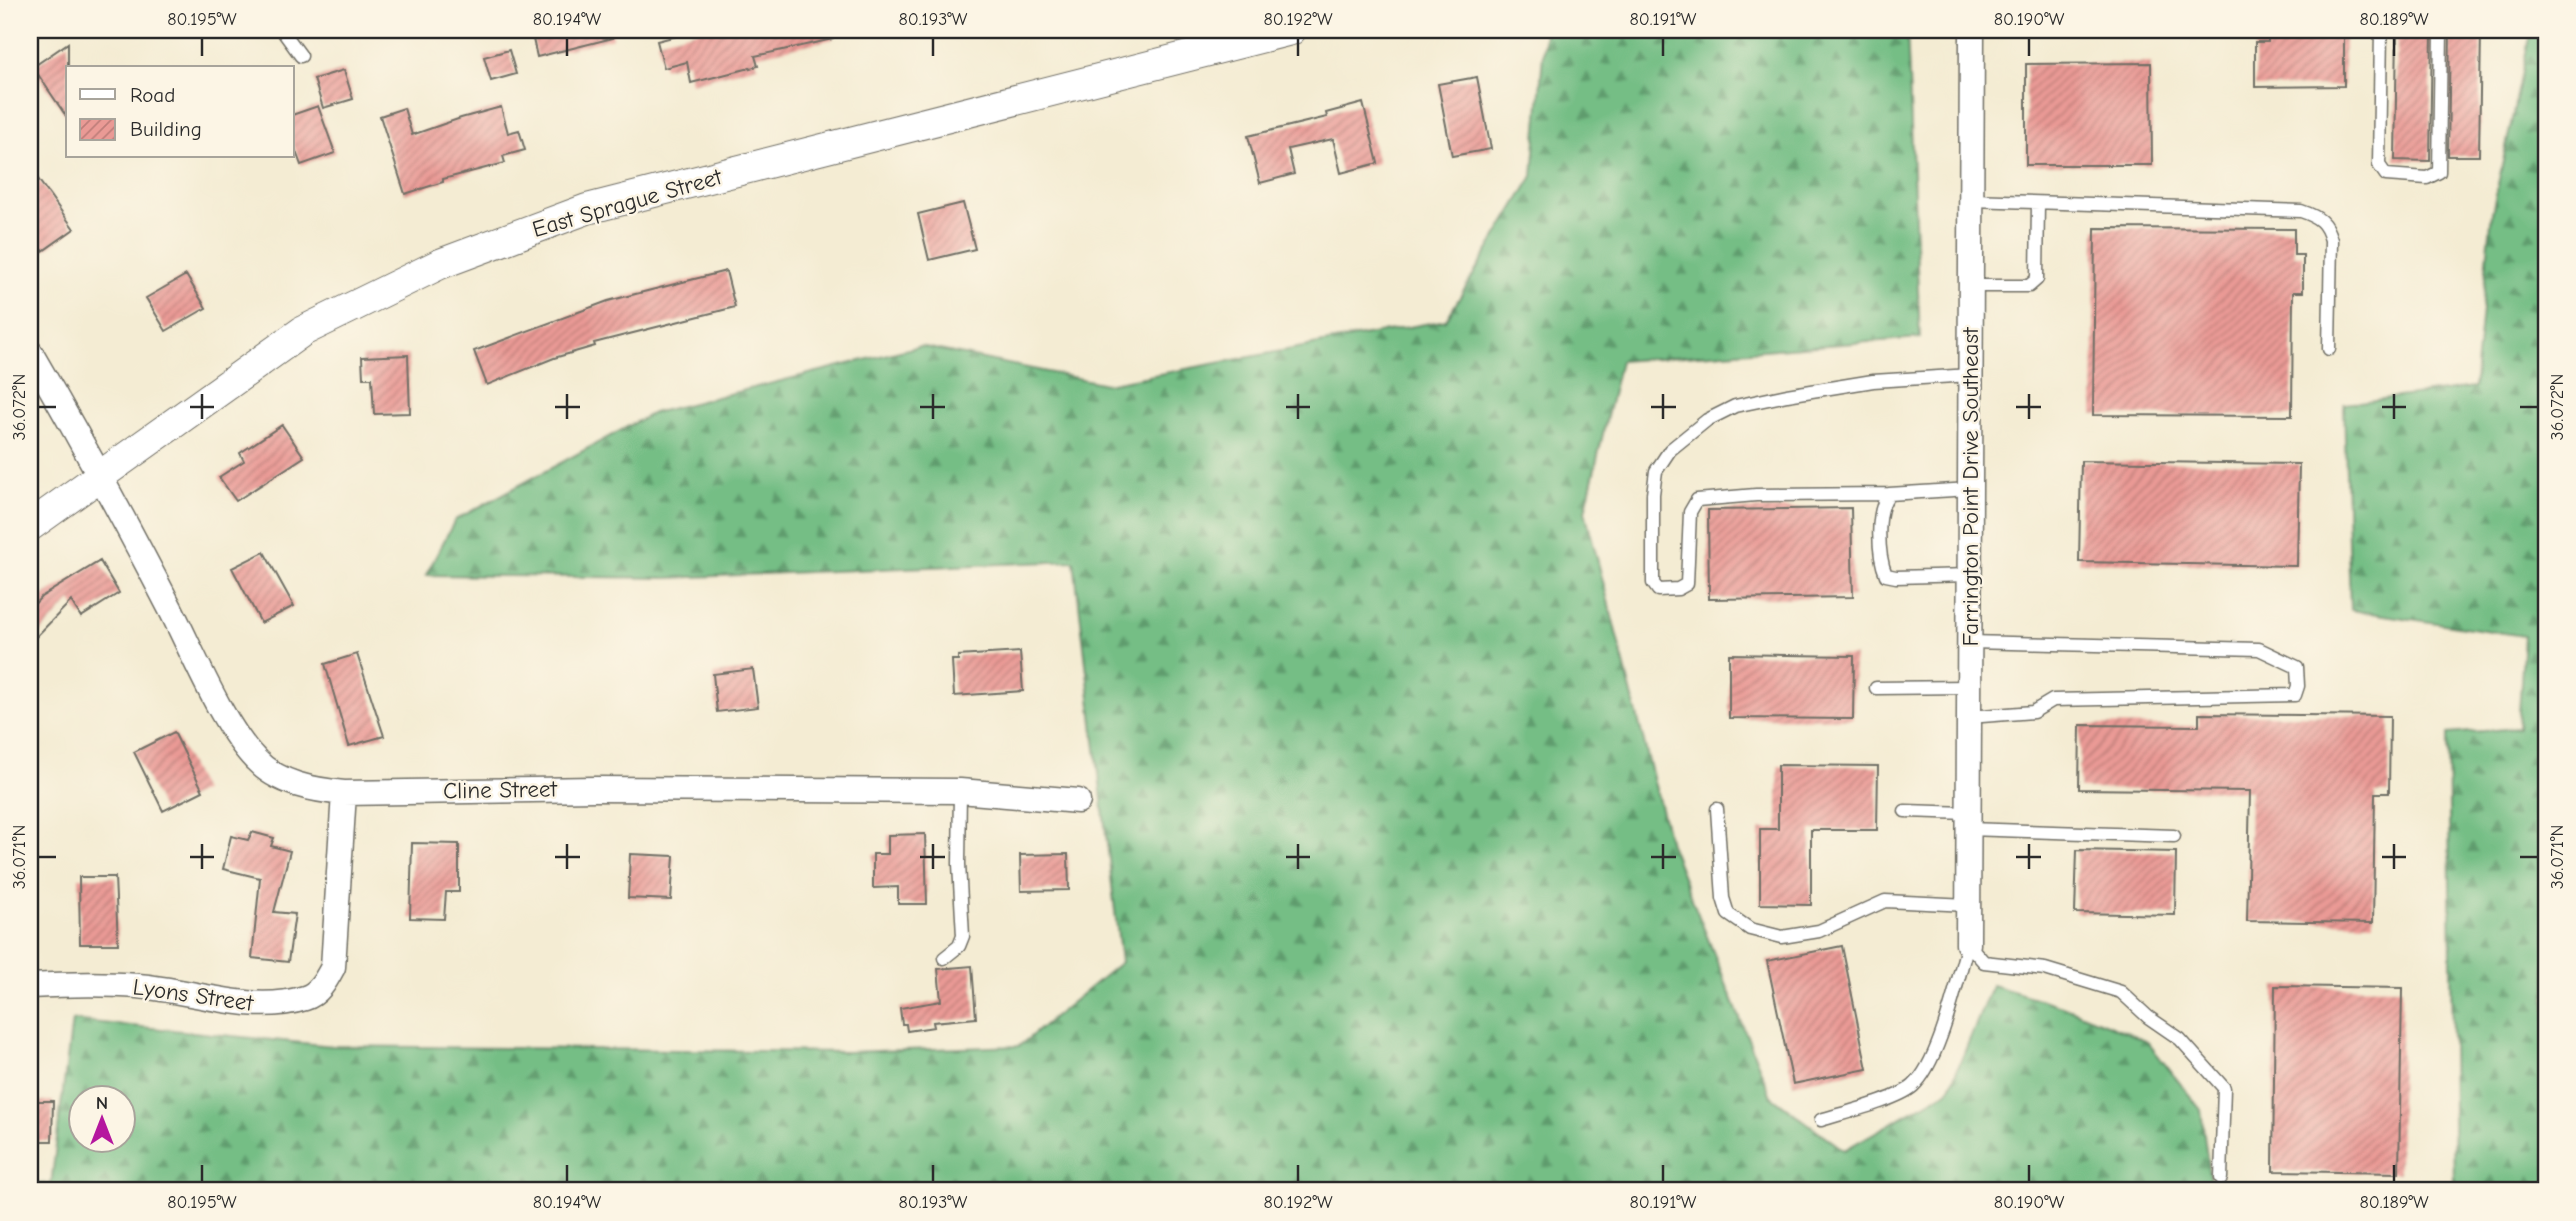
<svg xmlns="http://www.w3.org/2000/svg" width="2576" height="1221" font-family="'Comic Neue',sans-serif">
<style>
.forest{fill:url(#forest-firs);stroke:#507458;stroke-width:2;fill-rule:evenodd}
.building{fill:url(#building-hatch)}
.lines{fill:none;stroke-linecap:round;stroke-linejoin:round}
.service-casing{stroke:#716f66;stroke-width:15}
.minor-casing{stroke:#716f66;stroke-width:27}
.tertiary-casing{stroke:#716f66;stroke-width:32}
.service{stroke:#fff;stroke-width:12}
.minor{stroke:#fff;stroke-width:24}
.tertiary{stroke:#fff;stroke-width:30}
.ticks{fill:none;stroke:#2b2b2b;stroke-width:2.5}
.labels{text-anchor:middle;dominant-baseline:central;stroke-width:5;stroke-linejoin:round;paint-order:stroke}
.street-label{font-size:23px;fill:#2b2b2b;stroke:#fcf5e5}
.neatline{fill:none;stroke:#2b2b2b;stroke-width:2.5}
.ticks-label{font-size:18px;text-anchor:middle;fill:#2b2b2b}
</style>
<defs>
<pattern id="forest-firs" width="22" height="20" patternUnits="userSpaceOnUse" patternTransform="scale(1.75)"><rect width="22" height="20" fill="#74be85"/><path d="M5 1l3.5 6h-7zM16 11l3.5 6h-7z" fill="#5f9b6d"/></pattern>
<pattern id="building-hatch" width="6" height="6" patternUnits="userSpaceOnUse" patternTransform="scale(1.75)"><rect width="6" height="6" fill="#ea9a95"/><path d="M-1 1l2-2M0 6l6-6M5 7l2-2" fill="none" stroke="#be7e7a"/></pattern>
</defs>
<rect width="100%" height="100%" fill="#fcf5e5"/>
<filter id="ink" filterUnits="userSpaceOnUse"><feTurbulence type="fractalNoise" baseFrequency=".0143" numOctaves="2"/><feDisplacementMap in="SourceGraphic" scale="14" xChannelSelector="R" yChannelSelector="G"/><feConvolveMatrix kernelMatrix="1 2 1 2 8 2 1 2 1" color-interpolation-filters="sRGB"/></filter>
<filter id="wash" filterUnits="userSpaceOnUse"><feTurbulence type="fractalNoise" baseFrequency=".00686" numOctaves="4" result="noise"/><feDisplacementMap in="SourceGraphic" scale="28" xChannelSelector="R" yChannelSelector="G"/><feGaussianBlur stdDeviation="1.57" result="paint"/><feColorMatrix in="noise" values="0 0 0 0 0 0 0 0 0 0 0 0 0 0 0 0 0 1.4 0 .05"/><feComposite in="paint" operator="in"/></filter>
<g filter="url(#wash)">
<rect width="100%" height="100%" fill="#f4ecd3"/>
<!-- forest -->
<path class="forest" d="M1545,30H1907L1920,338L1620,361L1585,511L1670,844L1771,1096L1844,1150L1949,1090L1992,985L2062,1006L2146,1040L2201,1110L2211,1191H30V1181L51,1185L72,1020L333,1046L847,1052L1019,1046L1121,962L1074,561L667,578L426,575L455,520L653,413L920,346L1106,384L1446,320L1533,176ZM80,1098H122V1140H80Z
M2530,34L2546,35V1191H2454L2448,734L2518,728L2524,636L2350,610L2344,404L2474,387L2492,213Z"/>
<g id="blocks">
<!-- building -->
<path class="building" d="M531,30H612L613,38L537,57Z
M700,30H832L833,39L755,56L758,66L691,83L687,62L664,68L657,41Z
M2268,30H2344V86L2255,87V42H2268Z
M2397,30H2432L2430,161L2395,160Z
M2450,30H2481L2479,156H2448Z
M68,43V119L33,67Z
M509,50L516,74L491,81L484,57Z
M2151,63L2152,165H2026V64Z
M344,70L353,99L323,108L314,79Z
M1477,77L1491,149L1452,156L1438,84Z
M1363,103L1378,163L1341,173L1333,139L1288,149L1294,174L1260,183L1248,136L1327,117L1326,113Z
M318,106L335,153L301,165L292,141V115Z
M501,107L508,133L519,130L525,150L503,156L505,163L443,179V182L405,194L380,116L404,108L412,135L461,118Z
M30,168L74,229L43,251L30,233Z
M963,203L975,249L929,260L918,214Z
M2095,228L2294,229V255H2303V292H2293L2292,416L2093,415Z
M726,271L735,307L594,343L595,346L554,358L487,385L474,351L608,301Z
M186,275L206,308L166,331L146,298Z
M408,355L410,413L374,414L372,378H363L362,357Z
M282,425L304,457L236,501L219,477L244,461L240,453Z
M2081,461L2299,464L2297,566L2079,562Z
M1851,508L1853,597L1709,599L1708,510Z
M264,552L294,606L261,623L232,568Z
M100,561L119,593L81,617L71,601L30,643V609L41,597Z
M1020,652L1023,691L954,696L952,660H958V656Z
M357,654L384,736L349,746L325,664Z
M1729,654L1854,656L1853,719L1729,718Z
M753,669L758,707L717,712L713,674Z
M2199,714L2390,716L2389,793H2375L2373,923L2247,921L2250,791L2079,789L2080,725L2199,726Z
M174,732L203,791L163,811L134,752Z
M1778,765L1878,766L1877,830H1811V905L1760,904V829H1778Z
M252,832L274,838L271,846L290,851L274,912L295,914L288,962L252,958L260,878L223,869L231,836L248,840Z
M925,834L927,904H898V887L873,888V854H888V835Z
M412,843L459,844V892H446L444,919L410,918Z
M2077,850L2176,852L2175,915L2075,913Z
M630,854L674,856L671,900L628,898Z
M1068,854L1069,890L1021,891L1020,855Z
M79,877H115L118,944H80Z
M1842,946L1867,1069L1793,1084L1767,961Z
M972,966L976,1018L933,1022L934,1027L907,1031L906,1024H902L900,1008L941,1001L938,969Z
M2275,986L2402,988L2399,1173L2273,1171Z
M30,1101H53L52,1141H30Z"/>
</g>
</g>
<g filter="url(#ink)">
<use href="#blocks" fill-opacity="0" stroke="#716f66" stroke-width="2"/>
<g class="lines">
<defs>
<path id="service" d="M282,30L301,56
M2381,30L2379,165L2386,175L2427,178L2439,172L2441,30
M1971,200L2301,211C2319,217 2326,222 2331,240L2329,349
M1971,286H2029L2037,279L2038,203
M1889,494L1756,495L1697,500L1690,512L1687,584L1678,589L1658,590L1653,583V494L1656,471L1670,450L1707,420L1735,406L1787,395L1873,381L1971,375
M1969,575L1896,577L1886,575C1878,556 1875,511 1889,494L1970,489
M1876,688L1969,687
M1969,717L2033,712L2053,700L2295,695L2298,686L2297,667L2259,649L1969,642
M1717,809L1723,898L1728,914L1750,929L1782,937L1819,931L1885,901L1968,905
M1905,811L1968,813
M1968,829L2174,836
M1968,944L1984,962L2045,969L2121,992L2148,1017L2180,1039L2224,1088L2221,1178
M944,958L959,946L963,936L959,864L960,791
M1821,1120C1843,1113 1897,1100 1913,1086C1940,1062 1957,980 1968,944"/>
<path id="minor" d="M30,352C79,436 125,521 170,608C193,653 222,725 256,760C278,784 314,790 344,793L595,789L960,791L1078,801
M1968,944L1972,30
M30,986C66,984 102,983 138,986C193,990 250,1015 305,998C319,994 326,980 333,967L344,793"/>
<path id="tertiary" d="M30,526L303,331L440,264L587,209L1291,30"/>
</defs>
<!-- service casing -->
<use href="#service" class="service-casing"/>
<!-- minor casing -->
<use href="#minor" class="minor-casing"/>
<!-- tertiary casing -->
<use href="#tertiary" class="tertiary-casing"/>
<!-- service -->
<use href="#service" class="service"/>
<!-- minor -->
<use href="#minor" class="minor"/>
<!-- tertiary -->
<use href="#tertiary" class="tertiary"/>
</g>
</g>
<!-- ticks -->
<path class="ticks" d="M202,38V56M567,38V56M933,38V56M1298,38V56M1663,38V56M2029,38V56M2394,38V56M202,394V419M567,394V419M933,394V419M1298,394V419M1663,394V419M2029,394V419M2394,394V419M38,407H56M190,407H214M555,407H580M920,407H945M1286,407H1310M1651,407H1676M2016,407H2041M2382,407H2406M2520,407H2538M202,844V869M567,844V869M933,844V869M1298,844V869M1663,844V869M2029,844V869M2394,844V869M38,857H56M190,857H214M555,857H580M920,857H945M1286,857H1310M1651,857H1676M2016,857H2041M2382,857H2406M2520,857H2538M202,1165V1182M567,1165V1182M933,1165V1182M1298,1165V1182M1663,1165V1182M2029,1165V1182M2394,1165V1182"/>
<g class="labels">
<!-- street labels -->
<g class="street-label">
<text transform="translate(627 203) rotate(-16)">East Sprague Street</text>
<text transform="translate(1970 487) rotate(-90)">Farrington Point Drive Southeast</text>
<text transform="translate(500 790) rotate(-1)">Cline Street</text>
<text transform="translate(193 995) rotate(8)">Lyons Street</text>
</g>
</g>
<!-- margin -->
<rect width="2576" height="1221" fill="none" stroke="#fcf5e5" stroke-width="77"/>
<!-- legend -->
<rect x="66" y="66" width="228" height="91" fill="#fcf5e5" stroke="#a8a49b" stroke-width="2"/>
<rect x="80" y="89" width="35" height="10" fill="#ffffff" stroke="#a8a49b" stroke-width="2"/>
<text x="130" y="102" font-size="21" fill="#2b2b2b">Road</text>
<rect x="80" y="119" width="35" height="21" fill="url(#building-hatch)" stroke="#a8a49b" stroke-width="2"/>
<text x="130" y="136" font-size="21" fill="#2b2b2b">Building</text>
<!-- north arrow -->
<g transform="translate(102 1119)"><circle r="33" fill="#fcf5e5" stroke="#a8a49b" stroke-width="2"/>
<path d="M0-5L12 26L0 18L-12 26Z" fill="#b5179e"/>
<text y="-10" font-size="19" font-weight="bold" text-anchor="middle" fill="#2b2b2b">N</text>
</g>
<rect x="38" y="38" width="2500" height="1144" class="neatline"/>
<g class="ticks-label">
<text x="202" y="25">80.195°W</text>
<text x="567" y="25">80.194°W</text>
<text x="933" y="25">80.193°W</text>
<text x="1298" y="25">80.192°W</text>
<text x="1663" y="25">80.191°W</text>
<text x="2029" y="25">80.190°W</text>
<text x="2394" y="25">80.189°W</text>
<text transform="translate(19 407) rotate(-90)" y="6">36.072°N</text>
<text transform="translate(2557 407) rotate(-90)" y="6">36.072°N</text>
<text transform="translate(19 857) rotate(-90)" y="6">36.071°N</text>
<text transform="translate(2557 857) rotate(-90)" y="6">36.071°N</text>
<text x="202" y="1208">80.195°W</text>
<text x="567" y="1208">80.194°W</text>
<text x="933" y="1208">80.193°W</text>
<text x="1298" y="1208">80.192°W</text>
<text x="1663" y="1208">80.191°W</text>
<text x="2029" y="1208">80.190°W</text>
<text x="2394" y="1208">80.189°W</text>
</g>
</svg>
